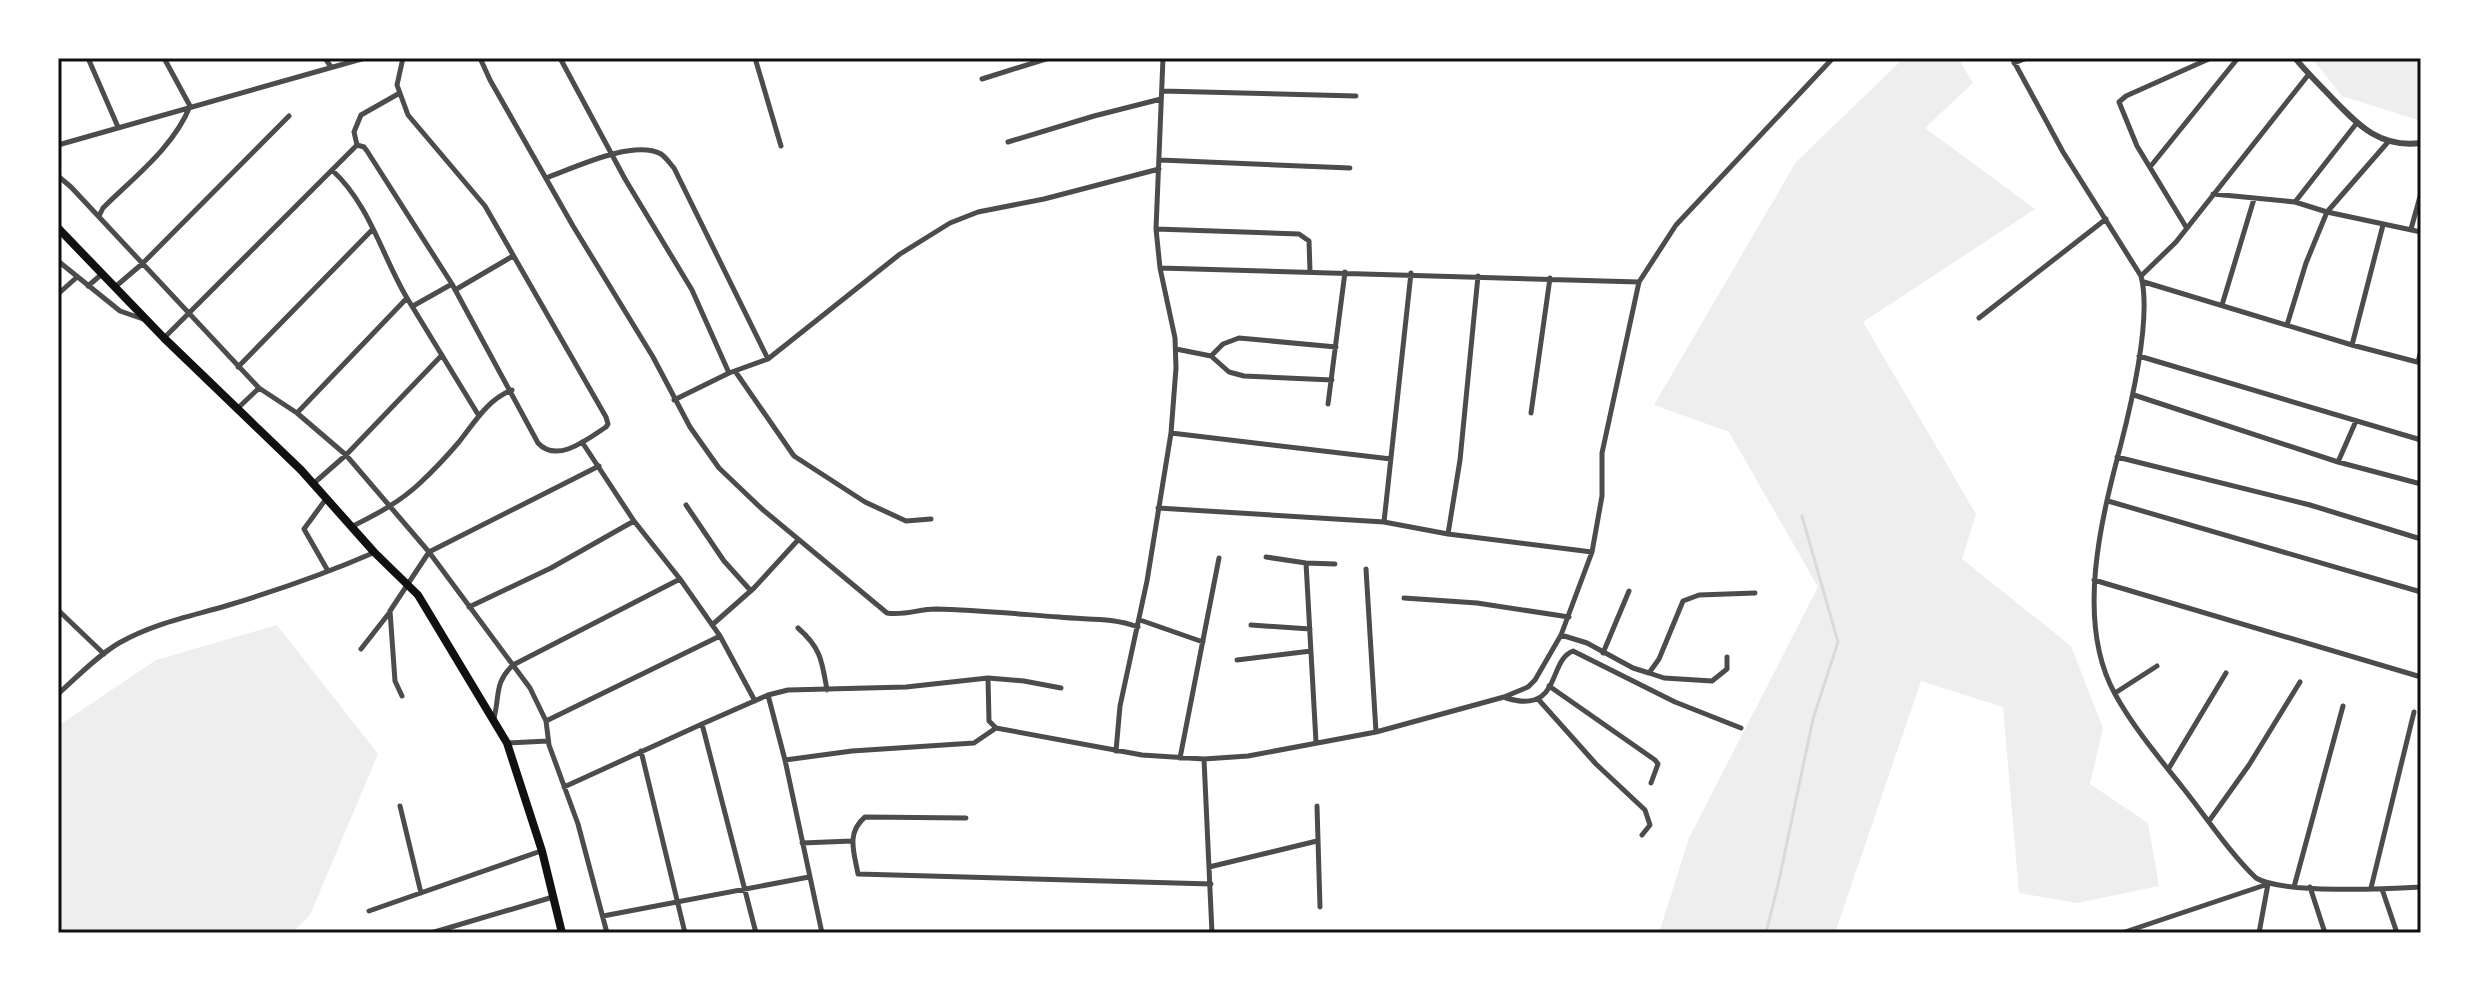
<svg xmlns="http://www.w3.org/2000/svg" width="2479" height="991" font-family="'Crimson Pro',serif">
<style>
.green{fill:#eee}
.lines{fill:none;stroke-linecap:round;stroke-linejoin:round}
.stream{stroke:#d9d9d9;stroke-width:3}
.minor{stroke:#4c4c4c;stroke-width:5}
.tertiary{stroke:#4c4c4c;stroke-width:6}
.primary{stroke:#111;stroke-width:8}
.neatline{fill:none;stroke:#111;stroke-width:3}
</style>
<rect width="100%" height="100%" fill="#fff"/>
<!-- green -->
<path class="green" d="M1904,58H1958L1973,83L1925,128L2035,209L1863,322L1976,514L1962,559L2071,646L2103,728L2090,784L2148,823L2159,886L2077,903L2019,893L2003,707L1921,681L1835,933H1659L1689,838L1818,587L1729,432L1654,405L1796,162Z
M2312,58H2421V121L2342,96Z
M277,625L378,754L310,915L292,933H58V726L156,660Z"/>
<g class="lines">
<!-- stream -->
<path class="stream" d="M1766,933L1778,885L1813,719L1838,642L1802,516"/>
<!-- minor -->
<path class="minor" d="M88,58L118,127
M325,58L331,67
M480,58L490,80L573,226L653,357L690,427L719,468L762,509L887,613C904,616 919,609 936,609C977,610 1018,614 1059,617C1087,620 1111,617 1138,627
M560,58L625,179L692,290L729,373
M755,58L781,146
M2012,58L2063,152L2141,276C2152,318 2132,401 2121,444C2101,520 2075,622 2115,694C2133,727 2160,759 2183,788C2207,818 2229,852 2256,878C2282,894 2387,889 2421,887
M2014,63L2027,58
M982,79L1049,58
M1162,91L1356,96
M1008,142L1094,116L1161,99
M58,145L365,58
M357,145L364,147L367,151L452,284L538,443C557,464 588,439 606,427L608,424L606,417L485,206L408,115L397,85L403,58
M357,145L354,132L361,115L398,94
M1160,160L1350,168
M2150,167L2238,58
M332,170C370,205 382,256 407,298C431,338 455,376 479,416
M58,176L71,187L259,388L297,413L346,455L429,552L530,688L546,721L549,745L578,824L607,933
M546,178C574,168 633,139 661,154C666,157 670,164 674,168L768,359
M2213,194L2295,202L2327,212L2421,232
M2295,202L2356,124
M99,216L103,208C133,178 174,147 190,106L164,58
M2186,227L2137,146L2119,102L2126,96L2211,58
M1156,229L1299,234L1309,241L1310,271
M2411,229L2421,193
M58,261L120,311L143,319
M1160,268L1639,282
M2141,276L2176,242L2309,74
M2144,282L2352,345L2421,363
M88,286L102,274
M115,287L142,264L289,116
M455,290L513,256
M58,294L76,278
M2222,305L2254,199
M413,306L452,284
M1979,318L2106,219
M2287,325L2306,263L2327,212L2388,142
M164,338L357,145
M2352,345L2383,225
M1176,349L1211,356L1229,372L1244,376L1332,380
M1211,356L1223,344L1239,338L1336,347
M2139,356L2421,440
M2418,362L2421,350
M238,367L372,230
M735,371L794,456L865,502L906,521L931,519
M2134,395L2338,462L2421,484
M674,400L729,373L768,359L900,254L950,223L978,212L1044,199L1159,169
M1328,404L1345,272
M237,409L259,388
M297,413L407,298
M1531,413L1550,278
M1171,433L1391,459
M582,442L634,521L680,579L720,636L755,701
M2117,457L2310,505L2421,539
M2338,462L2356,421
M313,484L346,455L442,355
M326,499L304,529L328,571
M2108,501L2421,592
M686,505L724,561L751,591
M1158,508L1384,522L1448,534L1592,552
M1384,522L1411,273
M353,526C377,514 400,502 420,483C434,470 447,456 459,442C475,422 487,400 512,390
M1448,534L1460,460L1478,276
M429,552L599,466
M1266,557L1306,563L1335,564
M1306,563L1316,742
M1366,569L1376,732
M2094,580L2421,677
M1404,598L1477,603L1569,617
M469,607L551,568L634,521
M58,610L104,654
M1140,620L1203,642
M712,625L754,588L798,540
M1251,625L1310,629
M798,628C821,648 822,661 827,690
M1561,635L1587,643L1633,668L1649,673L1659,659L1683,601L1699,595L1755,593
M361,649L390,612
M1603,653L1629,591
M1237,660L1311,651
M1649,673L1664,678L1712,681L1727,669V657
M1549,686L1655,760L1658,764L1651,783
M2115,693L2157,666
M58,694C77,677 97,656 119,643C154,623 192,616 229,605C278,590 327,573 373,553
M768,695L785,760L822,933
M402,696L395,681L390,611L429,552
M1506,698C1562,715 1547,661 1573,651L1675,702L1741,728
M1538,699L1596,764L1645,810L1650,825L1642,835
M494,718C500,695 494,683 513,665L680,579
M546,721L720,636
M702,724L756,933
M996,728L1142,755L1204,759L1248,756L1376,732L1504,697L1528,687L1535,680L1561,635L1592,552L1602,496V453L1639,282L1676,225L1833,58
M507,743L548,741
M641,751L685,933
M1116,751L1120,706L1147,581L1171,433L1176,368L1175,338L1160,268L1156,229L1163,58
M1180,758L1219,558
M1204,759L1212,933
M785,760L852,751L974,743L996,728L989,721L988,678
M2169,768L2226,673
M564,787L702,724L768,695L788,690L906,687L988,678L1024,681L1061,688
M400,806L421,893
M1317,806L1320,907
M966,818L865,817C846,833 854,852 858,874L1211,884
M2209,821L2249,765L2300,682
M802,843L852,841
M1209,867L1317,841
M2294,887L2343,706
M2310,887L2325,933
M2371,888L2414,712
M2382,889L2397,933
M369,911L541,851
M603,916L809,877
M431,933L553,897
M2122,933L2268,884L2259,933"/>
<!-- tertiary -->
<path class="tertiary" d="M2295,58C2307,73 2321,86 2334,100C2360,127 2381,148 2421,143"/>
<!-- primary -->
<path class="primary" d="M58,228L164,338L301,470L374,552L418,595L507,743L542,851L562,933"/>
</g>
<!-- border -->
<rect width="2479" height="991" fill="none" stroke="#ffffff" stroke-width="120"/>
<rect x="60" y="60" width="2359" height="871" class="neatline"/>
</svg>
